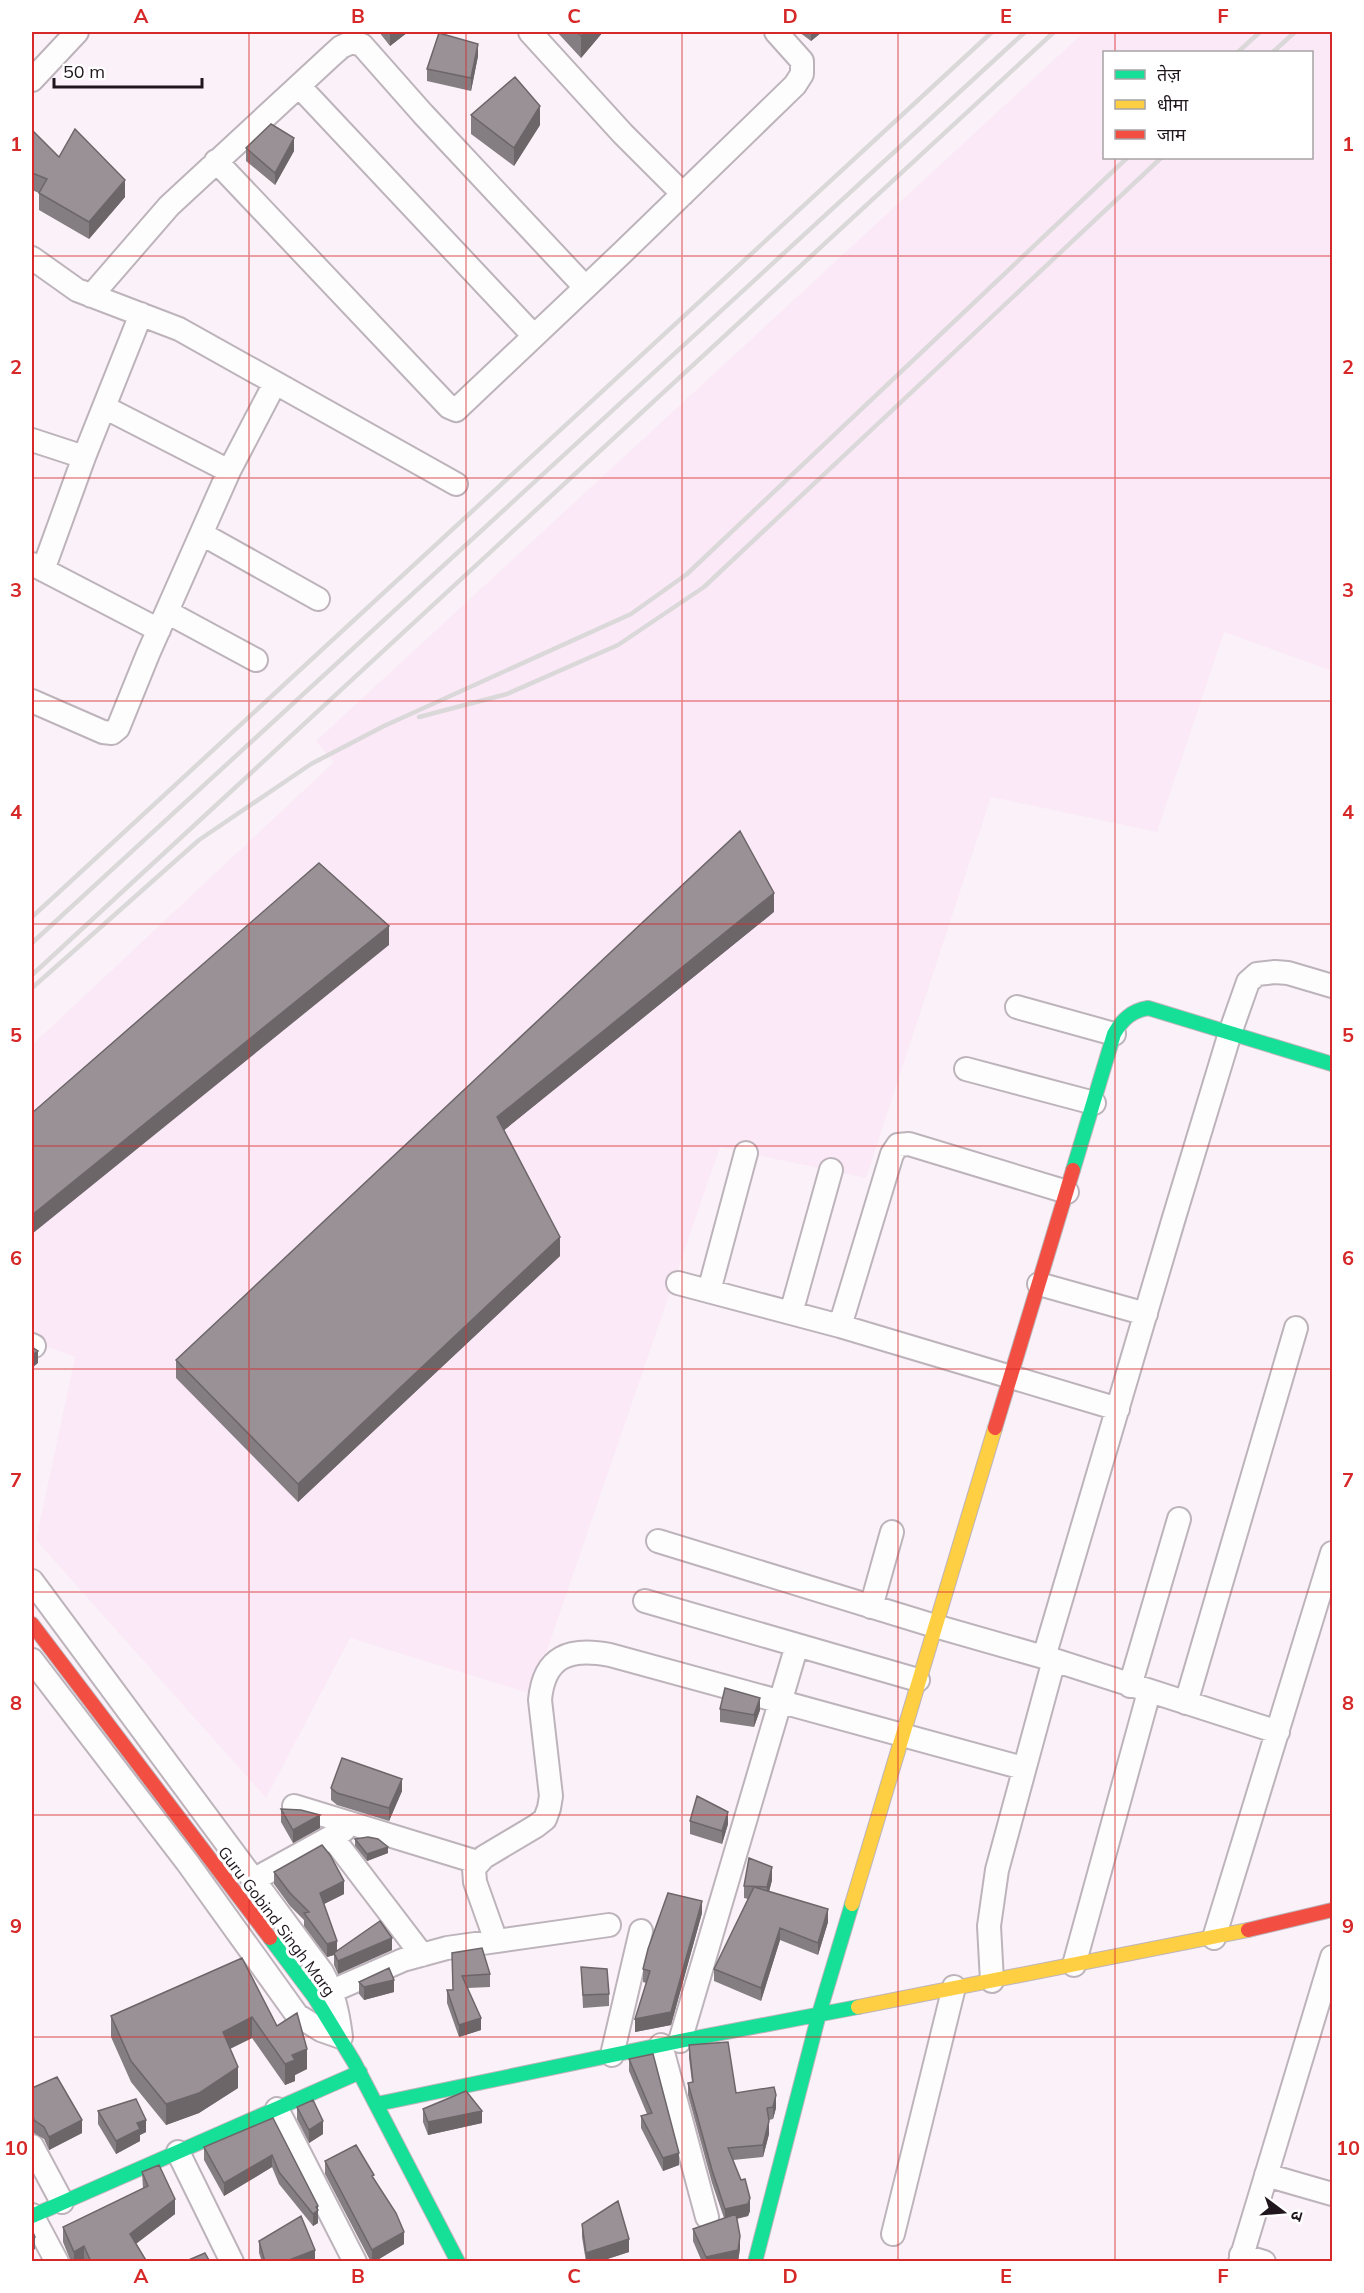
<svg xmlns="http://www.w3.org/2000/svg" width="1364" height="2293" font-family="Mulish,'Noto Sans Devanagari',sans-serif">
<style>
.built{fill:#fbe9f7;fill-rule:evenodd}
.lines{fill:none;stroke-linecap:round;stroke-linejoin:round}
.street-casing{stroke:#bdb4bb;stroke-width:26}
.fast-casing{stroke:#bdb4bb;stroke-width:16}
.slow-casing{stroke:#bdb4bb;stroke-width:16}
.jam-casing{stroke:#bdb4bb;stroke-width:16}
.street{stroke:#fefdfe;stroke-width:22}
.fast{stroke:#16e098;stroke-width:14}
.slow{stroke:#ffcf43;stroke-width:14}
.jam{stroke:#f24e42;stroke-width:14}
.rail{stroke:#dad8d9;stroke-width:4.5}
.wall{fill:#847d81}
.shaded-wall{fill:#6c6669}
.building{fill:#9a9196;stroke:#6c6669;stroke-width:1.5}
.grid{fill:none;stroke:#d62828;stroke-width:1.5;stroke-opacity:0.55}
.labels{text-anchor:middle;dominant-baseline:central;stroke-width:6;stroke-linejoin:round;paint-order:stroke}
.street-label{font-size:16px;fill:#20171e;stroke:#fff}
.neatline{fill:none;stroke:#d62828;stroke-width:2}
.grid-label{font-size:20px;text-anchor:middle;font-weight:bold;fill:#d62828}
</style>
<rect width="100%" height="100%" fill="#faf2f8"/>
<!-- built -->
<path class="built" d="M1084,32H1332V671L1224,632L1157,832L991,797L866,1178L720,1147L532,1694L350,1638L266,1798L36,1540L75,1357L32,1341V1045L334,762L316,741ZM1104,52H1312V158H1104Z"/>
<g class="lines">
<defs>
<path id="street" d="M530,32L623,134L683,194
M32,80L77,32
M299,86L534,336
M216,161L449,407L456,410L624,251L795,85L802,74V61L776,32
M32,258L77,290L179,329L456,484
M91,296L169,206L331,56L341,47L352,42L362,45L423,114L585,287
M104,407L229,471
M32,440L84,457
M202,534L318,599
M32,564L159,630
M43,570L84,457L141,314
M167,612L256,660
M32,701L103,732L112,733L118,728L148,654L229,471L275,383
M1017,1007L1114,1034
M966,1069L1094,1103
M678,1283L840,1326L1118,1409
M1039,1284L1146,1314
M709,1291L746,1153
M791,1313L831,1170
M840,1326L892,1154L898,1145L909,1144L1067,1192
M32,1345L34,1346
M658,1541L935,1626L1054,1660L1278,1732
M32,1581L322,1972C334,1994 338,2013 341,2037L321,2030L297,2015L187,1862L32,1660
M645,1601L918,1680
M871,1607L892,1532
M1044,1657L1173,1221L1230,1033L1248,982L1257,974L1275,972L1288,973L1332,986
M1130,1686L1179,1519
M1186,1703L1296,1328
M294,1806L477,1862
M332,1837L422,1955
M253,1880L344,1830
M1214,1938L1332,1553
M496,1941L475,1882L474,1868L484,1857L536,1826L545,1819L549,1808L551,1796L540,1700C544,1656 570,1647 610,1655L1023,1768
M1074,1965L1149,1692
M992,1981L989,1926L997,1870L1054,1660
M332,1991L403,1960L447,1948L609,1925
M680,2041L797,1645
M661,2045L707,2217
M612,2055L641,1931
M277,2109L355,2262
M32,2146L62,2202
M178,2152L232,2262
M1266,2175L1332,2194
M32,2215L57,2262
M893,2234L954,1987
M1241,2255L1264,2262
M1240,2262L1332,1957"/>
<path id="fast" d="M1073,1170L1114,1034C1122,1020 1131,1011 1148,1008L1332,1064
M270,1938L315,1998L354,2062L458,2262
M377,2104L680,2041L858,2007
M32,2216L360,2072
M755,2262L819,2014L852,1904"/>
<path id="slow" d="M852,1904L995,1428
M858,2007L1248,1930"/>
<path id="jam" d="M995,1428L1073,1170
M32,1624L270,1938
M1248,1930L1332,1910"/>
</defs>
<!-- street casing -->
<use href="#street" class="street-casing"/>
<!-- fast casing -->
<use href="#fast" class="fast-casing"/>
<!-- slow casing -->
<use href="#slow" class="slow-casing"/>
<!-- jam casing -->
<use href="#jam" class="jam-casing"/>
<!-- street -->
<use href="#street" class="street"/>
<!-- fast -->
<use href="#fast" class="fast"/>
<!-- slow -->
<use href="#slow" class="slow"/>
<!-- jam -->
<use href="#jam" class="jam"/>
<!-- rail -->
<path class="rail" d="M1238,52L1260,32
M1273,52L1295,32
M419,717L507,694L618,645L704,587L1161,158
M32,917L992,32
M32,943L1025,32
M32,975L1054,32
M32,988L199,840L311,764L384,726L631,614L687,574L1127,158"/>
</g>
<!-- wall -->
<path class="wall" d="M379,32H408L390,46Z
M557,32H603L581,58Z
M799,32H822L811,41Z
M478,56L471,91L427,81V69Z
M471,115L540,125L514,166L471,134Z
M32,130L59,157L125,197L89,239L39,210V193L32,190Z
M246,148L294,151L275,185L246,161Z
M774,912L504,1130L560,1256L298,1502L176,1378V1360Z
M720,1709L760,1710L754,1727L720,1722Z
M331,1788L402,1791L389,1821L337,1805L331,1800Z
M281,1809L320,1828L293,1843L281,1822Z
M690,1821L728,1824L722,1844L690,1834Z
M355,1839L388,1853L367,1861L355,1846Z
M274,1872L344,1894L324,1904L337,1950H392L338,1974L334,1965V1955L327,1957L304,1926V1920L290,1906L274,1884Z
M772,1880L769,1892L828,1922L818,1955L780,1940L761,2001L714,1981V1969L748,1899L744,1898V1886Z
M702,1913L671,2025L635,2032L646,1983L643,1982V1969Z
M452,1953L490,1974V1987L468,1988L481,2030L459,2037L447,2003V1990H453Z
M242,1958L277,2026L307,2069L295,2075V2081L285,2085L252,2038L230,2049L238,2088L199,2113L166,2125L131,2082L111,2037V2016Z
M581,1967L609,1994V2006L583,2008Z
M359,1982L394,1992L364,2000L359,1994Z
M689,2045L736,2093L776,2108L773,2119L769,2120V2134L763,2157L733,2160L750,2211L748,2216L737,2219L740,2248L738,2262H702L693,2241V2229L724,2218L712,2183L688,2095V2083L692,2082L689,2058Z
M629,2059L679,2165L663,2171L641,2128V2116L647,2114L629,2071Z
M32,2088L82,2133L49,2150L44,2139L34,2133L32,2125Z
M297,2107L323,2134L309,2143L297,2119Z
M423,2109L482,2123L428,2135L423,2122Z
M98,2111L146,2132L140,2135V2141L116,2154L98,2124Z
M273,2118L318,2206V2223L313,2226L279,2184L272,2167L224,2196L204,2160V2147Z
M325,2161L374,2179L404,2244L374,2262H371L325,2174Z
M142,2172L175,2214L136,2244L147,2262H71L63,2242V2227L143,2189Z
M582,2224L629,2252L598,2262H586L582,2237Z
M259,2241L315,2262H262L259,2253Z"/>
<!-- shaded-wall -->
<path class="shaded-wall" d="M390,32H408L390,46Z
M585,32H603L581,58V36Z
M811,32H822L811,41Z
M478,44V56L471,91V78Z
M540,106V125L514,166V148Z
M294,138V151L275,185V173Z
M125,180V197L89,239V222Z
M774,893V912L497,1136V1117Z
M389,926V945L32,1234V1215Z
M560,1237V1256L298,1502V1484Z
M38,1351V1363L32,1368V1355Z
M760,1698V1710L754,1727V1715Z
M402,1779V1791L389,1821V1808Z
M728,1812V1824L722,1844V1831Z
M320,1815V1828L293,1843V1830Z
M388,1847V1853L367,1861V1854Z
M772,1867V1880L767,1899V1887Z
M344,1881V1894L320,1906V1893Z
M702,1901V1913L671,2025L635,2032V2019Z
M828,1909V1922L818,1955V1943Z
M780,1928V1940L761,2001V1988Z
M392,1938V1950L338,1974V1961Z
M337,1941V1954L334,1953V1955L327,1957V1944Z
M394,1980V1992L364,2000V1987Z
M252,2017V2038L223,2052V2032Z
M481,2018V2030L459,2037V2025Z
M307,2049V2069L295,2075V2081L285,2085V2064L292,2055Z
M238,2067V2088L199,2113L166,2125V2104Z
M776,2095V2108L773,2119V2107Z
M482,2111V2123L428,2135V2122Z
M82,2120V2133L49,2150V2137Z
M146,2120V2132L140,2135V2141L116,2154V2141L137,2123Z
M323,2121V2134L309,2143V2130Z
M769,2121V2134L763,2157V2145Z
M679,2153V2165L663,2171V2158Z
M272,2155V2167L224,2196V2183Z
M750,2198V2211L748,2216L725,2221V2209Z
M175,2199V2214L130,2248V2234Z
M318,2206V2223L313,2226V2214L316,2207Z
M404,2232V2244L374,2262H372V2250Z
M740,2236V2248L738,2262H706V2257Z
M35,2237V2249L32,2251V2238Z
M629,2239V2252L598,2262H586V2253Z
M84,2246V2261L74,2262V2252Z
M315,2250V2262H284Z"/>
<!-- building -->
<path class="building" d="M577,32H585L581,36Z
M439,33L478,44L471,78L427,69Z
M515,77L540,106L514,148L471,115Z
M271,124L294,138L275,173L246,148Z
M75,129L125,180L89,222L39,193L47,179L32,173V130L59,157Z
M740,831L774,893L497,1117L560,1237L298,1484L176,1360Z
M319,863L389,926L32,1215V1113Z
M32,1347L38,1351L32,1355Z
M725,1688L760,1698L754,1715L720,1709Z
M342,1758L402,1779L389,1808L337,1793L331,1788Z
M697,1796L728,1812L722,1831L690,1821Z
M281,1809L301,1810L320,1815L293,1830Z
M368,1837L378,1839L388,1847L367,1854L355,1839Z
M322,1845L330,1855L344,1881L320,1893L337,1941L327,1944L304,1913L309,1912L290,1893L274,1872Z
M749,1858L772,1867L767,1887L744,1886Z
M754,1887L828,1909L818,1943L780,1928L761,1988L714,1969Z
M668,1893L702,1901L671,2012L635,2019L650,1971L643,1969L648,1949Z
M380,1921L392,1938L338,1961L334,1953Z
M482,1948L490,1974L462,1976L481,2018L459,2025L447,1990H453L452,1953Z
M242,1958L277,2026L297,2013L307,2049L292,2055L295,2060L285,2064L252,2017L223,2032L238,2067L199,2093L166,2104L131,2061L111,2016Z
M581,1967L607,1969L609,1994L583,1995Z
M389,1968L394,1980L364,1987L359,1982Z
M728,2042L736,2093L774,2087L776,2095L773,2107L767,2108L769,2121L763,2145L728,2148L741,2180L745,2179L750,2198L748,2204L725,2209L712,2170L688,2083L693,2082L689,2045Z
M653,2054L679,2153L663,2158L641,2116L652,2113L629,2059Z
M57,2077L82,2120L49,2137L44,2127L34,2120L32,2112V2088Z
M466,2091L482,2111L428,2122L423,2109Z
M136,2099L146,2120L137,2123L140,2129L116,2141L98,2111Z
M313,2100L323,2121L309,2130L297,2107Z
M273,2118L318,2206L316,2207L318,2210L313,2214L279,2172L272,2155L224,2183L204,2147Z
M356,2145L374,2175L372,2176L396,2213L404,2232L372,2250L325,2161Z
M159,2165L175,2199L130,2234L147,2262H91L84,2246L74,2252L63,2227L148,2186L142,2172Z
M618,2201L629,2239L586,2253L582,2224Z
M736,2214L740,2236L738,2250L706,2257L693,2229Z
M301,2216L315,2250L284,2262H265L259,2241Z
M32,2230L35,2237L32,2238Z
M205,2253L210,2262H184Z"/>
<!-- grid -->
<path class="grid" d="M249,32V2262M466,32V2262M682,32V2262M898,32V2262M1115,32V52M1115,158V2262M32,256H1332M32,478H1332M32,701H1332M32,924H1332M32,1146H1332M32,1369H1332M32,1592H1332M32,1815H1332M32,2037H1332"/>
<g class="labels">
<!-- street labels -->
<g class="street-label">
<text transform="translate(277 1921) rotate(53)">Guru Gobind Singh Marg</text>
</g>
</g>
<!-- border -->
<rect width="1364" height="2293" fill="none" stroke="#ffffff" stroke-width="66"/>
<!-- legend -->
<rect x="1103" y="51" width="210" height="108" fill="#ffffff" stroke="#a6a2a5" stroke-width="1.5"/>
<rect x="1115" y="70" width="30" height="9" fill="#16e098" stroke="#a6a2a5" stroke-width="1.5"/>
<text x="1157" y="81" font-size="18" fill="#20171e">तेज़</text>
<rect x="1115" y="100" width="30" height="9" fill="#ffcf43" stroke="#a6a2a5" stroke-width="1.5"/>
<text x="1157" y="111" font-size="18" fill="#20171e">धीमा</text>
<rect x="1115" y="130" width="30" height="9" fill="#f24e42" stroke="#a6a2a5" stroke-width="1.5"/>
<text x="1157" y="141" font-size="18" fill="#20171e">जाम</text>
<!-- north arrow -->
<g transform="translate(1283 2212) rotate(106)" stroke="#ffffff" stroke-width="4.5" paint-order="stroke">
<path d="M0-4.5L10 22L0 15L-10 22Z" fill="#20171e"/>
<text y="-9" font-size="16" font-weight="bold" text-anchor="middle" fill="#20171e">उ</text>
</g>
<!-- scale -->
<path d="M54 78v9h148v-9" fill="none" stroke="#20171e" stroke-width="3"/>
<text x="63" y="78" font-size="18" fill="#20171e" stroke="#ffffff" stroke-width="4.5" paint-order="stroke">50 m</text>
<rect x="33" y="33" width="1298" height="2227" class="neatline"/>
<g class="grid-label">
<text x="141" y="23">A</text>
<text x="358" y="23">B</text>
<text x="574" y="23">C</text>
<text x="790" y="23">D</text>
<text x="1006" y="23">E</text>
<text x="1223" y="23">F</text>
<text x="16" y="151">1</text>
<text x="1348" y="151">1</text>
<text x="16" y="374">2</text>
<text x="1348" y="374">2</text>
<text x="16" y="597">3</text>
<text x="1348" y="597">3</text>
<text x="16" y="819">4</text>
<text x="1348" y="819">4</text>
<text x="16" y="1042">5</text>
<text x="1348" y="1042">5</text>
<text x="16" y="1265">6</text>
<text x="1348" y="1265">6</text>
<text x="16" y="1487">7</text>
<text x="1348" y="1487">7</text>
<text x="16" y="1710">8</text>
<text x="1348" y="1710">8</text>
<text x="16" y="1933">9</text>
<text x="1348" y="1933">9</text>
<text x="16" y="2155">10</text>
<text x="1348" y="2155">10</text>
<text x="141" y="2283">A</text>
<text x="358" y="2283">B</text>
<text x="574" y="2283">C</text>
<text x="790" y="2283">D</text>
<text x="1006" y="2283">E</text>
<text x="1223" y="2283">F</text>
</g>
</svg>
